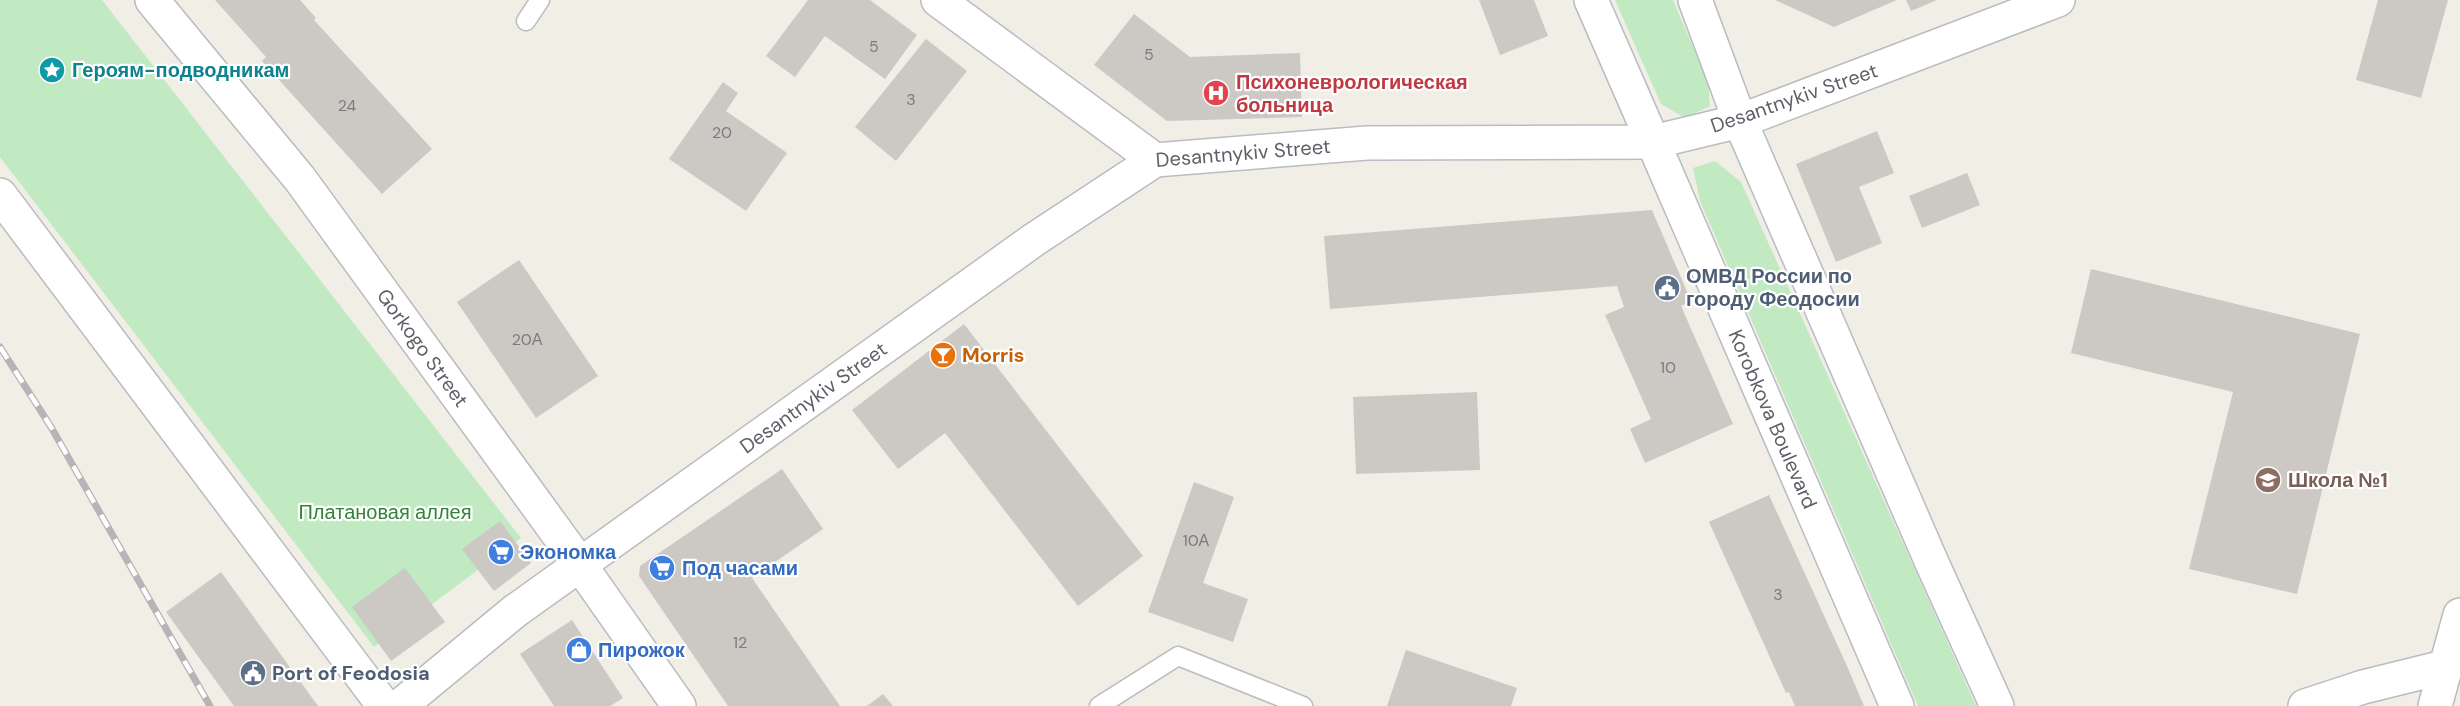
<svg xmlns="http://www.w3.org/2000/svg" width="2460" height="706" font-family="'DM Sans',sans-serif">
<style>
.green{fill:#c1e9c2}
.building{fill:#ccc8c3}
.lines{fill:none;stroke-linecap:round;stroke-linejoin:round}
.service-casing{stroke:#b8bbc0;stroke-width:21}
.minor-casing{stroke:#b8bbc0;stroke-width:36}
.tertiary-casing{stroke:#b8bbc0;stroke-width:36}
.secondary-casing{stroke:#b9bcc2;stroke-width:36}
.service{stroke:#fff;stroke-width:18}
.minor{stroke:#fff;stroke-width:33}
.tertiary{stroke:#fff;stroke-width:33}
.secondary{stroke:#fff;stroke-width:33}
.rail-casing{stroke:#b5b5b7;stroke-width:7}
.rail{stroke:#fff;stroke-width:4.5;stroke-dasharray:14;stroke-linecap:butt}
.labels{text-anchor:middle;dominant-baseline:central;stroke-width:4.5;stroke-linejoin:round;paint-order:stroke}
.number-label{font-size:16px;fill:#797b7e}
.culture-label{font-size:20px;font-weight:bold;fill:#0d838f;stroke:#fff;text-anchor:start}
.health-label{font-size:20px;font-weight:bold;fill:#be3a42;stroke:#fff;text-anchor:start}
.street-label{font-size:20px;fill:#5d6167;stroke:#fff}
.service-label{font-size:20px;font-weight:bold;fill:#4e5e75;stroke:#fff;text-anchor:start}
.food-label{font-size:20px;font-weight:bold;fill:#c56008;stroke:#fff;text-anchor:start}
.education-label{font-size:20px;font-weight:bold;fill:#785e54;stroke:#fff;text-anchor:start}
.park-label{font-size:20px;fill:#308435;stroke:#fff}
.shop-label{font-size:20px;font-weight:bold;fill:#366cbe;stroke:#fff;text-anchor:start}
</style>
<rect width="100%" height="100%" fill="#f1eee6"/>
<!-- green -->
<path class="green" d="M0,0H102L521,538L374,647L0,157Z
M1615,0H1673L1708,82L1710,106L1685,118L1661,104Z
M1715,161L1741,182L1976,706H1918L1700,201L1693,168Z"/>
<!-- building -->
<path class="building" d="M215,0H300L316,18L314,20L432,149L382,194L262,61L266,57Z
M808,0H870L917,35L885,79L825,36L795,77L766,56Z
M1479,0H1534L1548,36L1500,55Z
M1775,0H1897L1834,27Z
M1906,0H1937L1911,11Z
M2378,0H2448L2421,98L2356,80Z
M1134,14L1190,57L1300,53L1302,117L1167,121L1094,65Z
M926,39L967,71L896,161L855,127Z
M723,82L738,93L726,111L787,153L746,211L669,159Z
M1877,131L1894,173L1859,187L1882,243L1836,262L1796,164Z
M1967,173L1980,205L1922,228L1909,196Z
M1652,210L1691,301L1681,306L1733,424L1645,463L1630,429L1651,419L1605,315L1624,307L1617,286L1330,309L1324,236Z
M519,260L598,376L536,418L457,302Z
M2091,269L2360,334L2297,594L2189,569L2233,392L2071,353Z
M964,324L1143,556L1078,606L945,433L898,469L852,410Z
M1477,392L1480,470L1356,474L1353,397Z
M782,469L823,529L752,578L840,706H728L639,576L640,566Z
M1194,482L1234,497L1203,583L1248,599L1233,642L1148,612Z
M1769,495L1847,666L1864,706H1795L1789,692L1786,693L1709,522Z
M500,521L531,563L494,591L462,549Z
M405,568L445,622L391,661L352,607Z
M221,572L318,706H234L166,612Z
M572,620L623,698L610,706H554L520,654Z
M1406,650L1517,688L1511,706H1387Z
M883,694L893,706H867Z"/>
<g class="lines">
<defs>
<path id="service" d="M526,21L540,0
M1099,706L1178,656L1303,706"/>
<g id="minor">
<path d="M1591,0L1653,142"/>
<path d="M1695,0L1740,121"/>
<path d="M0,195L384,706"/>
<path id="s1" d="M400,706L515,611L1035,239L1155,160"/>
</g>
<g id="tertiary">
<path id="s2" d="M152,0L300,179L566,545L679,706"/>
<path d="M1740,121L2058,0"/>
<path d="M2305,706L2363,687L2448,666"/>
<path d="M2435,706L2460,615"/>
</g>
<g id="secondary">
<path id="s3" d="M938,0L1155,160L1367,143L1653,142L1740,121L1932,563L1997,706"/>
<path id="s4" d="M1653,142L1897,706"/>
</g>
</defs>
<!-- service casing -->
<use href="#service" class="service-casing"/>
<!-- minor casing -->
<use href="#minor" class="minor-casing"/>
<!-- tertiary casing -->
<use href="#tertiary" class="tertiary-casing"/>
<!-- secondary casing -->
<use href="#secondary" class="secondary-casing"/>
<!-- service -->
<use href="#service" class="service"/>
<!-- minor -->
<use href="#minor" class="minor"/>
<!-- tertiary -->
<use href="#tertiary" class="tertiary"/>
<!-- secondary -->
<use href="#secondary" class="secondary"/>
<defs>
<path id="rail" d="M0,347L51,427L210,706"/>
</defs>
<!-- rail casing -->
<use href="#rail" class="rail-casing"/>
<!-- rail -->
<use href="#rail" class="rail"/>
</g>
<!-- icons -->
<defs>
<symbol id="sight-disc" viewBox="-11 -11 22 22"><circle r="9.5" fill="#0f9aa8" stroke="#fff"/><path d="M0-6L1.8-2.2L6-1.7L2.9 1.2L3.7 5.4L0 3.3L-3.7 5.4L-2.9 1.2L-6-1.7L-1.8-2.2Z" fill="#fff"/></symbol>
<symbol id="hospital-disc" viewBox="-11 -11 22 22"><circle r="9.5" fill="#e0444e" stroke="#fff"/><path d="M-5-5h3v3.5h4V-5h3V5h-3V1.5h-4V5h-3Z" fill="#fff"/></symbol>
<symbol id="civic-disc" viewBox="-11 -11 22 22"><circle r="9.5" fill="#5c6f8a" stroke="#fff"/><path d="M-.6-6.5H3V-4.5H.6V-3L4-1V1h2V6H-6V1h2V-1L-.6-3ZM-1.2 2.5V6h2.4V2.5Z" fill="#fff"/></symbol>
<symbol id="bar-disc" viewBox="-11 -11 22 22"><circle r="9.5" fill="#e8710a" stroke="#fff"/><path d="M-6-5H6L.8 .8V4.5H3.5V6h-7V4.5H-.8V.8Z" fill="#fff"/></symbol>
<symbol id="school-disc" viewBox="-11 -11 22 22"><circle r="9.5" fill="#8d6e63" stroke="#fff"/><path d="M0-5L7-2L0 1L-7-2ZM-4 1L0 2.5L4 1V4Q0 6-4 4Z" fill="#fff"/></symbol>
<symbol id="supermarket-disc" viewBox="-11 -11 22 22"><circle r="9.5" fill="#3f7fe0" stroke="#fff"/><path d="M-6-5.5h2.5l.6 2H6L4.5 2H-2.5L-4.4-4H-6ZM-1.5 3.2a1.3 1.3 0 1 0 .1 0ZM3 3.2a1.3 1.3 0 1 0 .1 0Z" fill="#fff"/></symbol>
<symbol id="shop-disc" viewBox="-11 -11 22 22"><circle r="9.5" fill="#3f7fe0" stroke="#fff"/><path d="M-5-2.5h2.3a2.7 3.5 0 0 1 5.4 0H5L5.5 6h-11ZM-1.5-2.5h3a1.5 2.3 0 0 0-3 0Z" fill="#fff"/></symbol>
</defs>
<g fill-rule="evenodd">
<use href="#sight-disc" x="37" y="55" width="30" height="30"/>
<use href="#hospital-disc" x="1201" y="78" width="30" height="30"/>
<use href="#civic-disc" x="1652" y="273" width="30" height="30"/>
<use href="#bar-disc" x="928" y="340" width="30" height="30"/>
<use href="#school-disc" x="2253" y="465" width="30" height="30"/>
<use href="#supermarket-disc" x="486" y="537" width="30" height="30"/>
<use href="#supermarket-disc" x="647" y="553" width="30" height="30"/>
<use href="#shop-disc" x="564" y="635" width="30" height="30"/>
<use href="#civic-disc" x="238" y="658" width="30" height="30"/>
</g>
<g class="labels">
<!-- number labels -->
<g class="number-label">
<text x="874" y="46">5</text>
<text x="1149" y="54">5</text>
<text x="911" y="99">3</text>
<text x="347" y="105">24</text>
<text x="722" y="132">20</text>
<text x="527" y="339">20А</text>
<text x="1668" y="367">10</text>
<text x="1196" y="540">10А</text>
<text x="1778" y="594">3</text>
<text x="740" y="642">12</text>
</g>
<!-- culture labels -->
<g class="culture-label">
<text x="72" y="70">Героям-подводникам</text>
</g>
<!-- health labels -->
<g class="health-label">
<text x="1236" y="82">Психоневрологическая<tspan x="1236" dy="23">больница</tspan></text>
</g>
<!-- street labels -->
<g class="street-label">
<text transform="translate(1794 98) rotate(-19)">Desantnykiv Street</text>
<text stroke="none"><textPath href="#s3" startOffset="358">Desantnykiv Street</textPath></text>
<text stroke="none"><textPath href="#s2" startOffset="441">Gorkogo Street</textPath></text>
<text stroke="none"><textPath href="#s1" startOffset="516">Desantnykiv Street</textPath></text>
<text stroke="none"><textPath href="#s4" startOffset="302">Korobkova Boulevard</textPath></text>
</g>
<!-- service labels -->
<g class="service-label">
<text x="1686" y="276">ОМВД России по<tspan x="1686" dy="23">городу Феодосии</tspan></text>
<text x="272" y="673">Port of Feodosia</text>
</g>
<!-- food labels -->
<g class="food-label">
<text x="962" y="355">Morris</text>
</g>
<!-- education labels -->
<g class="education-label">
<text x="2288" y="480">Школа №1</text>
</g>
<!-- park labels -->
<g class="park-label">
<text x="385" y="512">Платановая аллея</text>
</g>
<!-- shop labels -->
<g class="shop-label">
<text x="520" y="552">Экономка</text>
<text x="682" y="568">Под часами</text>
<text x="598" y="650">Пирожок</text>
</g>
</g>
</svg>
